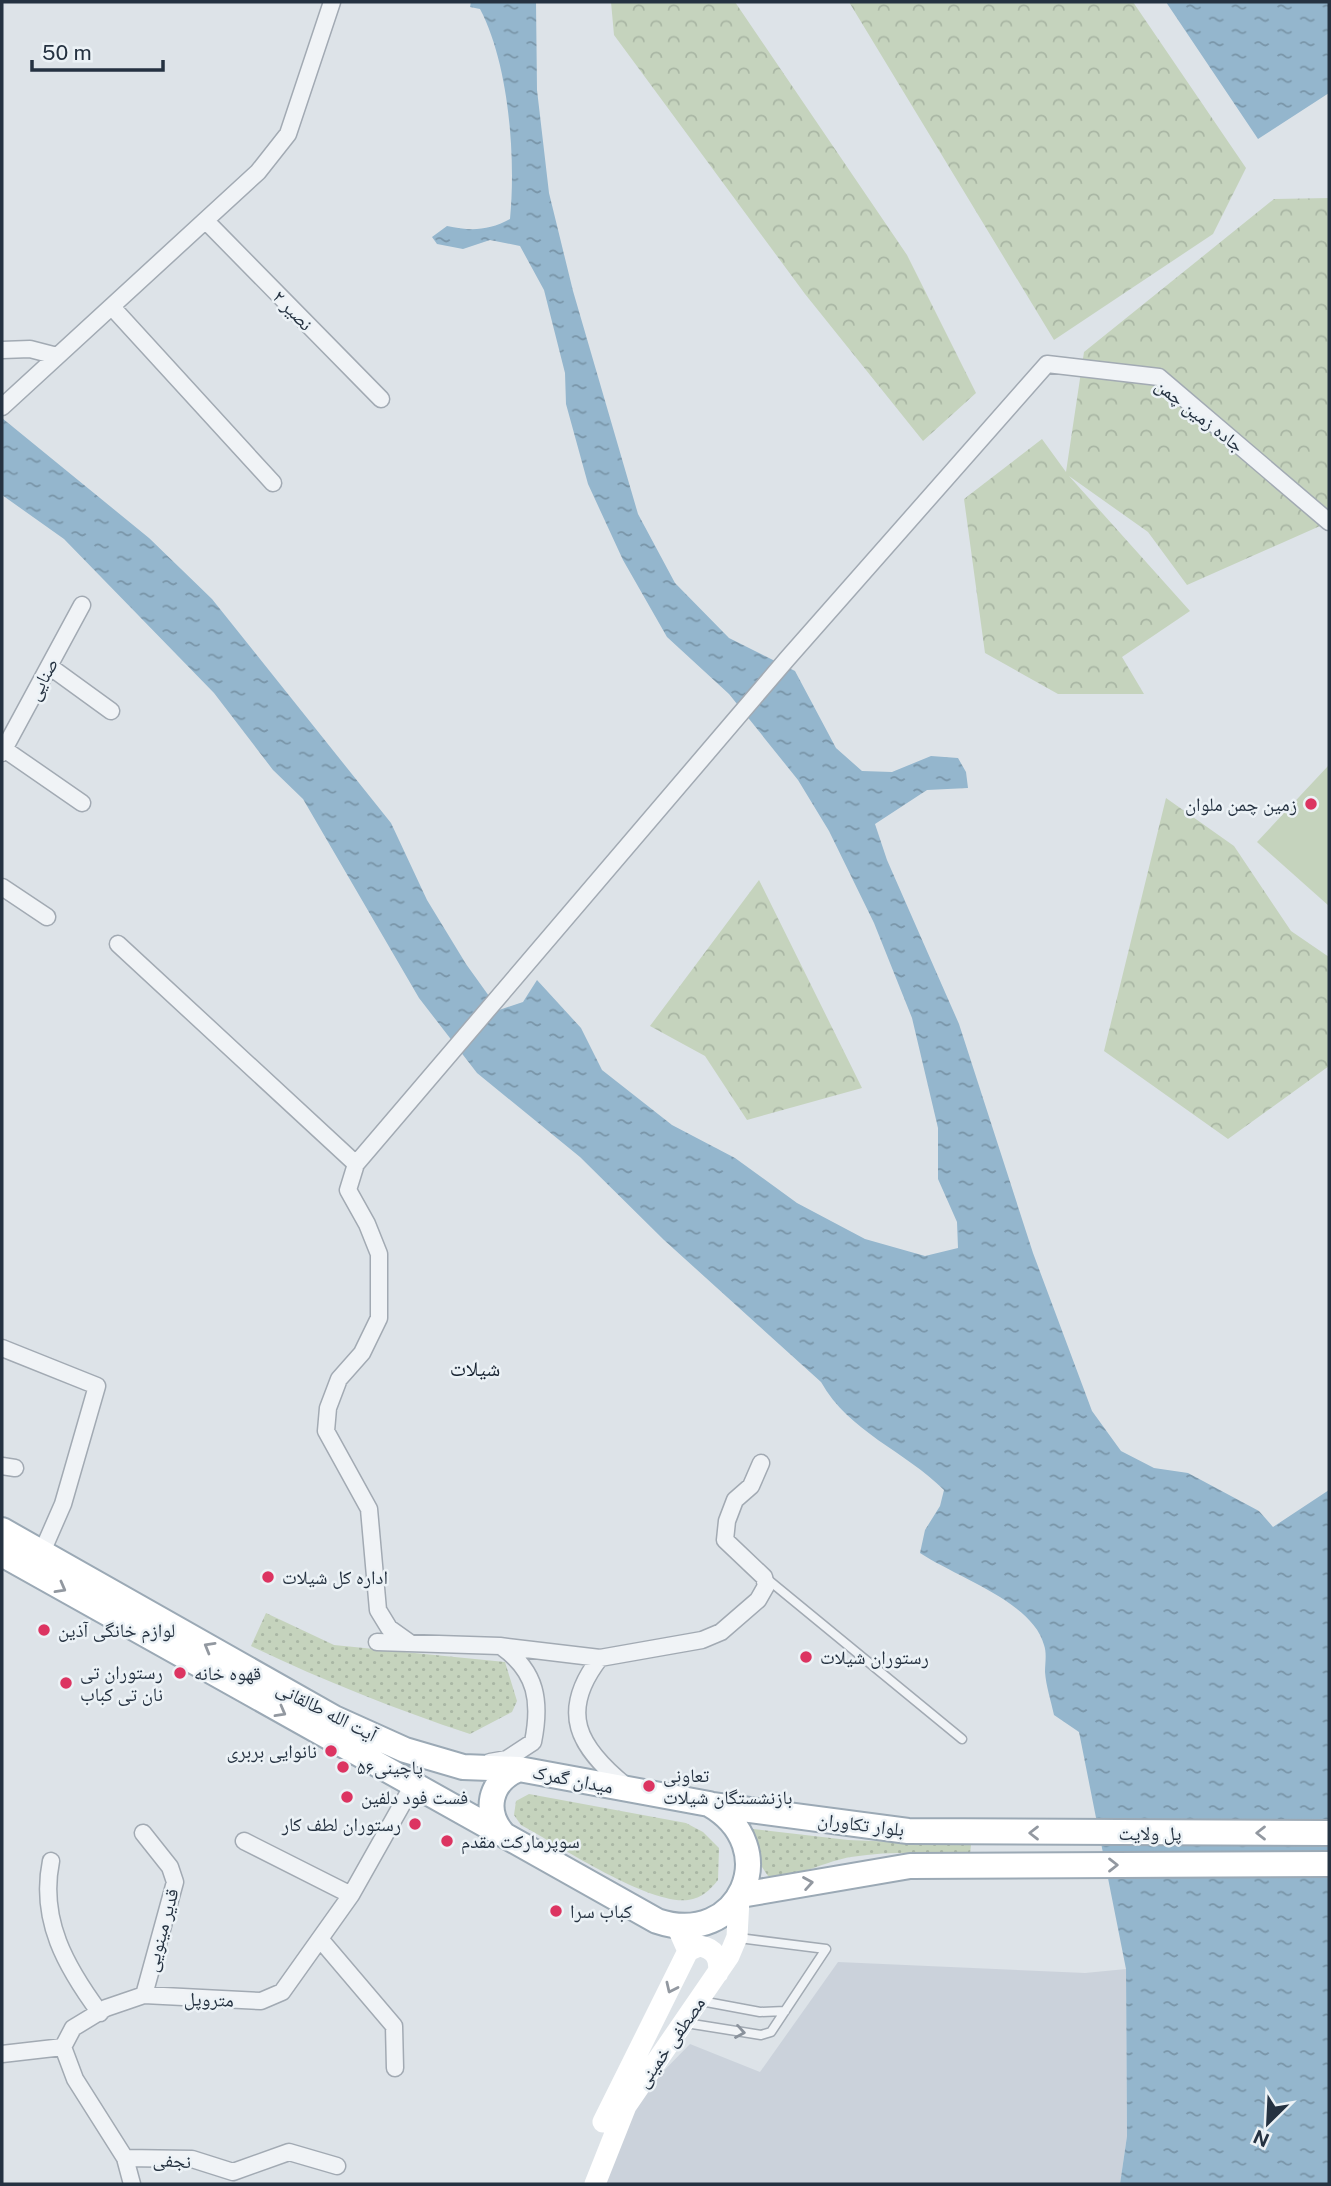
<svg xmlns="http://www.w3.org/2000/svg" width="1331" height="2186" font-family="'Public Sans','Noto Naskh Arabic',sans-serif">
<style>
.built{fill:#cbd2db}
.grass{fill:url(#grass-dots)}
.forest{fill:url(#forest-crowns)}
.pitch{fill:#c5d3bd}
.water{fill:url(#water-ripples)}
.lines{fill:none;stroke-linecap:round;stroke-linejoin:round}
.lane-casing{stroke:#a2aab3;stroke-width:11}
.street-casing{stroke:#a2aab3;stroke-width:19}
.primary-casing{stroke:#9ba9b5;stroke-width:28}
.lane{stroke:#f0f3f6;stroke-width:8}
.street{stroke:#f0f3f6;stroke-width:16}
.secondary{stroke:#fff;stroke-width:21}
.primary{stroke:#fff;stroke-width:24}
.oneway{stroke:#9298a0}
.oneway2{stroke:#8a929c}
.poi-dot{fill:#dc3461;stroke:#ecf2f6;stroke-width:2.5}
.labels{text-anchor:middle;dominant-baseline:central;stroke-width:5;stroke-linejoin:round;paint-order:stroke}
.street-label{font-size:19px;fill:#253241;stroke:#ecf2f6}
.poi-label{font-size:19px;fill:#253241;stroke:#ecf2f6;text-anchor:start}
.neighbourhood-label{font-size:21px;fill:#172331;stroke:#ecf2f6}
</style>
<defs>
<pattern id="grass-dots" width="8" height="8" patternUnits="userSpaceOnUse" patternTransform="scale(1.75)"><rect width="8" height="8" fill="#c5d3bd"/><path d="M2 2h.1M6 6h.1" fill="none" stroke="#a9b6a4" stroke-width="1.8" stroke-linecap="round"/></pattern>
<pattern id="forest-crowns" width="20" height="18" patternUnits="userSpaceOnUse" patternTransform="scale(1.75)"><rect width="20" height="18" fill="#c5d3bd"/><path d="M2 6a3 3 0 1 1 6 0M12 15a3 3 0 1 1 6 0" fill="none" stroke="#a9b6a4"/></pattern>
<pattern id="water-ripples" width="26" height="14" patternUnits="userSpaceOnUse" patternTransform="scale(1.75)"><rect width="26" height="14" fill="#94b6cd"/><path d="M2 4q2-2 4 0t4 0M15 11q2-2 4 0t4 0" fill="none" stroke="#7995a8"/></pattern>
</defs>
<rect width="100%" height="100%" fill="#dde3e8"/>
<!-- built -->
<path class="built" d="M838,1962L1085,1973L1126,1969L1127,2136L1120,2184H603L640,2095L690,2044L760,2072Z"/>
<!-- grass -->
<path class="grass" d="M266,1613L334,1645L505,1662L517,1701L512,1712L470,1734C395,1709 322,1680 251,1646Z
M529,1794L686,1823L703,1832L719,1848L718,1880C710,1890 702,1898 688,1900C648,1905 558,1845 521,1825L514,1815L516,1801Z
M745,1828L848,1840L971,1845L970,1854C930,1853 890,1851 851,1857C825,1861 792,1880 768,1876L756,1858Z"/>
<!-- forest -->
<path class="forest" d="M611,2H735L907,255L976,393L923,441L805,294L614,35Z
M849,2H1133L1246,168L1213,234L1054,340Z
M1329,198V522L1187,585L1148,532L1069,476L1190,611L1122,657L1144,694H1058L985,653L964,499L1042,439L1066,472L1084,352L1274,199Z
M1166,798L1234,846L1291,931L1329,957V1066L1228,1139L1104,1051Z
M759,880L862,1088L747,1120L705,1056L650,1026Z"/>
<!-- pitch -->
<path class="pitch" d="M1329,765V906L1257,842Z"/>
<!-- water -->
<path class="water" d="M471,2H536L537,90L549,193L573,291L638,514L675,583L729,638L795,671L836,748L862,771L892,772L931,756L958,758L966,772L968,788L927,790L875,824L887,860L959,1024L1033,1253L1092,1411L1121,1451L1154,1468L1188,1473L1259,1511L1273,1527L1329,1490V2184H1120L1127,2136L1126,1969L1079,1732L1054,1715C1051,1701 1046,1686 1045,1672C1045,1664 1047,1653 1044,1645C1033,1602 956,1577 920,1553L925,1530L940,1506L944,1490C905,1451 849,1432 821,1382L664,1240L580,1157L477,1073L419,998L303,799L273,770L214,693L64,539L2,495V418L149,538L212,599L391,823L427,900L466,964L499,1010L523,1002L537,980L581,1028L602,1070L672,1125L735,1158L797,1203L865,1239L925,1256L958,1248L957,1222L938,1179V1128L912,1018L874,923L829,831L798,780L729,694L667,637L623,560L588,484L566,404L565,373L544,290L520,246L490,240L463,249L437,244L432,237L447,226C470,231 488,231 510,219C516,158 509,64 480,9L470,7Z
M1166,2H1329V93L1258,139Z"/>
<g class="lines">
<defs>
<path id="lane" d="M766,1578L962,1739
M701,2001L760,2012L785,2011
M686,2023L761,2035L771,2032L826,1949L739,1938"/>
<path id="street" d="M206,221L381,399
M112,307L273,483
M2,350L30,349L57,356
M2,407L258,172L288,134L332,2
M49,666L111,711
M4,749L82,803
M2,753L82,605
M2,887L47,917
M118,944L356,1164L348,1190L367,1224L379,1254V1318L362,1353L339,1379L328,1408L326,1431L369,1509L378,1610L389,1628L410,1643
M356,1164L787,659L1047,364L1159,377L1329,522
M2,1348L97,1386L63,1504L42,1552
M2,1466L15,1468
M377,1642L500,1646L600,1658L702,1640L721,1632L758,1600L766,1586L764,1577L725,1540L727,1521L735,1500L751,1486L761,1463
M600,1658C558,1712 578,1747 626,1786
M490,1762L507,1759L533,1742C541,1702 537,1672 502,1647
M143,1833L170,1867L175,1882L144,1995
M244,1841L351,1895
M51,1861C39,1920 66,1967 100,2013
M320,1939L394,2026L395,2068
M2,2054L63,2047
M125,2158L192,2159L233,2172L289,2152L337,2166
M132,2184L125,2158L75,2079L63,2047L73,2028L106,2008L144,1995L261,2001L282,1992L351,1895L413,1785"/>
<path id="primary" d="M2,1530L334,1718L405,1750L463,1767L519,1769L709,1804C785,1847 740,1949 657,1921L504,1835C483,1812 489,1781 519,1769
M2,1554L502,1834
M712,1805L908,1831L1329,1833
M741,1895L910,1866L1329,1864"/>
</defs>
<!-- lane casing -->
<use href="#lane" class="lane-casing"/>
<!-- street casing -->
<use href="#street" class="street-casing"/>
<!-- primary casing -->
<use href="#primary" class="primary-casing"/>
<!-- lane -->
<use href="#lane" class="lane"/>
<!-- street -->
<use href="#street" class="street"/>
<!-- secondary -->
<path class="secondary" d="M688,1951L699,1946C714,1948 721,1958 718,1973
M603,2122L688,1951L677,1926
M595,2184L626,2106L729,1956L737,1937L739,1899"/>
<!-- primary -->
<use href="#primary" class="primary"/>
</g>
<!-- one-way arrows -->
<defs><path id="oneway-chevron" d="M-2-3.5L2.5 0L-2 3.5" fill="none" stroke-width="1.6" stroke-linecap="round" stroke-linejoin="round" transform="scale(1.75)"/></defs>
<g class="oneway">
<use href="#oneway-chevron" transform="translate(61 1588) rotate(29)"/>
<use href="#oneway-chevron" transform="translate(209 1647) rotate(-150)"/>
<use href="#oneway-chevron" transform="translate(281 1712) rotate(29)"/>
<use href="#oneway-chevron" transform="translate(1034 1833) rotate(180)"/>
<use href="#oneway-chevron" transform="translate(1261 1833) rotate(180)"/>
<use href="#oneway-chevron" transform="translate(1113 1865)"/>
<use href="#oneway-chevron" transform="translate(808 1883) rotate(-10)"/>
<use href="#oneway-chevron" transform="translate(671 1988) rotate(115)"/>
</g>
<use class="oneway2" href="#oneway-chevron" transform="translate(740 2032) rotate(10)"/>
<!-- markers -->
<g class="poi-dot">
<circle cx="1311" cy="804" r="7"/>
<circle cx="268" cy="1577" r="7"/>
<circle cx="44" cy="1630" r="7"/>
<circle cx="806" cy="1657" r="7"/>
<circle cx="180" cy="1673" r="7"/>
<circle cx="66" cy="1683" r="7"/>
<circle cx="331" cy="1751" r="7"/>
<circle cx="343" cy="1767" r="7"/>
<circle cx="649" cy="1786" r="7"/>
<circle cx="347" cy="1797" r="7"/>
<circle cx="415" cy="1824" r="7"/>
<circle cx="447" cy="1841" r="7"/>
<circle cx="556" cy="1911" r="7"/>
</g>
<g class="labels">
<!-- street labels -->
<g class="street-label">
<text transform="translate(293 310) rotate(46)">نصیر ۲</text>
<text transform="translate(1200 415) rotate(38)">جاده زمین چمن</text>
<text transform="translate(42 679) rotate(-62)">صنایی</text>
<text transform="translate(327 1711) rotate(27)">آیت الله طالقانی</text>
<text transform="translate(573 1779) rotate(11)">میدان گمرک</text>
<text transform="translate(861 1824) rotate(7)">بلوار تکاوران</text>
<text x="1150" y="1833">پل ولایت</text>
<text transform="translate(161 1930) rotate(-75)">قدیر مینویی</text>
<text transform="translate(209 1999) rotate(2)">متروپل</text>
<text transform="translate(670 2042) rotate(-55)">مصطفی خمینی</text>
<text transform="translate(172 2160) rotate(4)">نجفی</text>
</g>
<!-- poi labels -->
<g class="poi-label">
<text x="1297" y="804" text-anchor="end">زمین چمن ملوان</text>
<text x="282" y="1577">اداره کل شیلات</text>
<text x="58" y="1630">لوازم خانگی آذین</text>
<text x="820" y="1657">رستوران شیلات</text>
<text x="80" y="1672">رستوران تی<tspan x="80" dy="22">نان تی کباب</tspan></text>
<text x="194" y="1673">قهوه خانه</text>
<text x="317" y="1751" text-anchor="end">نانوایی بربری</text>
<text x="357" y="1767">پاچینی۵۶</text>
<text x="663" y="1775">تعاونی<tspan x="663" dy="22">بازنشستگان شیلات</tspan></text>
<text x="361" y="1797">فست فود دلفین</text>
<text x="401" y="1824" text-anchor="end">رستوران لطف کار</text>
<text x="461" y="1841">سوپرمارکت مقدم</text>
<text x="570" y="1911">کباب سرا</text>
</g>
<!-- neighbourhood labels -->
<g class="neighbourhood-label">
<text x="475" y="1368">شیلات</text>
</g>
</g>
<!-- border -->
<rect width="1331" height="2186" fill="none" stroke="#253241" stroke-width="7"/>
<!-- north arrow -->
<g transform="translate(1268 2123) rotate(204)" stroke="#ecf2f6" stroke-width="5" paint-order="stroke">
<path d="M0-5L12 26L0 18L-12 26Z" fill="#253241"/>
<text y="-10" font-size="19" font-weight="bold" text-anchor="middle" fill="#253241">N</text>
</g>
<!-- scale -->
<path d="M32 60v10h131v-10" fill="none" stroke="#253241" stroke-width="3.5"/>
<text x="42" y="60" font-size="21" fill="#253241" stroke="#ecf2f6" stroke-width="5" paint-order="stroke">50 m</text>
</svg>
